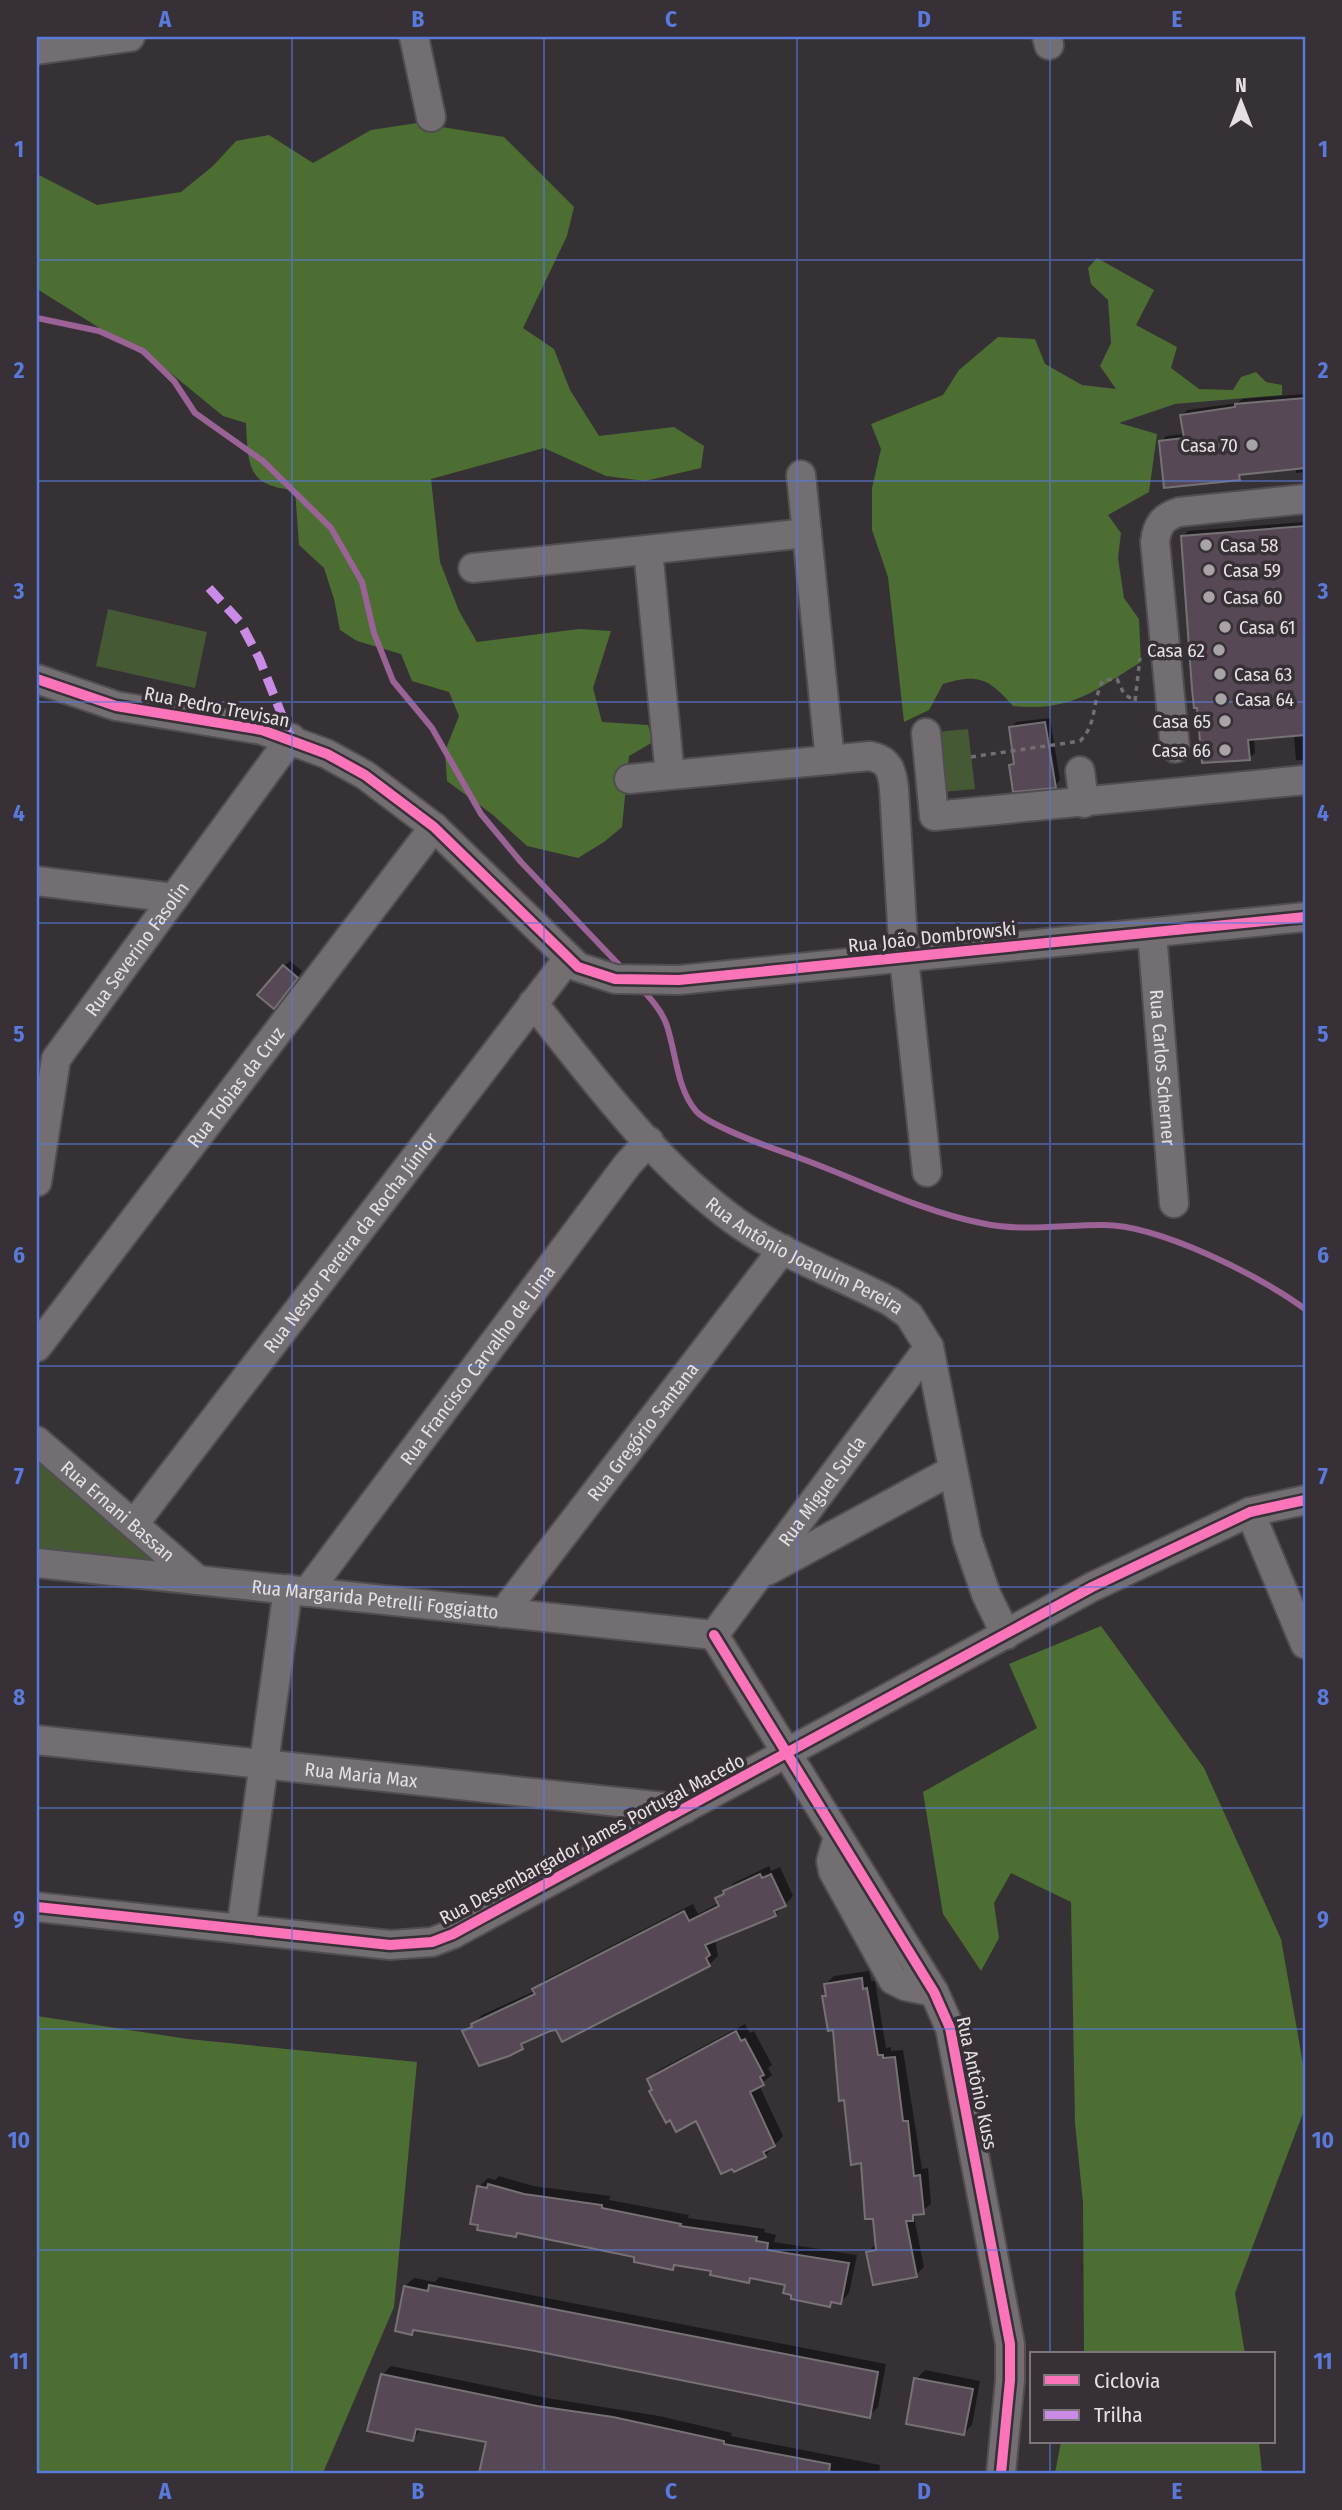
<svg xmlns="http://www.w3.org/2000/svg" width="1342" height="2510" font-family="'Fira Sans Condensed',sans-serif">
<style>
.green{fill:#445934}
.forest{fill:#4c6e32}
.shadow{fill:#0007}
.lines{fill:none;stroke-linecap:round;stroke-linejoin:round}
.stream{stroke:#9b6296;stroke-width:6}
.building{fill:#564955;stroke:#757174;stroke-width:2}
.minor-casing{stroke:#514d50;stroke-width:32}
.path{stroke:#726f71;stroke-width:3.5;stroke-dasharray:5 5;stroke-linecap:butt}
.minor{stroke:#726e71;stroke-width:28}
.quiet{stroke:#ca8be6;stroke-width:9;stroke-dasharray:18 9;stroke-linecap:butt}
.cycleway-casing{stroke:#373036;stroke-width:15}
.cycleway{stroke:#fb73b8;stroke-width:10}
.grid{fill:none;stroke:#597adb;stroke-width:2;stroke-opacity:0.55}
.poi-dot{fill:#a7a3a6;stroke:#373036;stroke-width:2.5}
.labels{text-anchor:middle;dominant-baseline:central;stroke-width:7;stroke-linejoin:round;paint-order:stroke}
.poi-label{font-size:19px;fill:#e4e0e3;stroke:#373036;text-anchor:start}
.street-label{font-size:19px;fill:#e4e0e3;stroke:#373036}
.neatline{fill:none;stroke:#597adb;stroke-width:2.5}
.grid-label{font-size:23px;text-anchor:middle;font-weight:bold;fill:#597adb}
</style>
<rect width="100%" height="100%" fill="#363135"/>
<!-- green -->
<path class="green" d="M108,609L207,632L195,688L96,666Z
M968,729L975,789L943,792L936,732Z
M37,1452L178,1574L37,1557Z"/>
<!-- forest -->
<path class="forest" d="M417,123L504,137L574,207L567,236L523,328L554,349L570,390L599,436L674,427L704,446L701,468L645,481L606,476L544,448L431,479L440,562L459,611L477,642L579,629L611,631L593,688L602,722L648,725L653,742L629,756L622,827L604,842L578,858L527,846L493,815L447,781L445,751L459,716L449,692L412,681L401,654L357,641L340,630L334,599L324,568L299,545L295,490C247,486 248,466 246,423L223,416L167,370L37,289V174L97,205L181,192L213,166L236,141L269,135L313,163L371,130Z
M1097,258L1154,290L1136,325L1177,347L1171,368L1199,389L1233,390L1241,377L1256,372L1266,382L1282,385V395L1175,404L1119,423L1157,434L1149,492L1108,515L1121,533L1118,558L1124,598L1139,619L1141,662C1094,691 1071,712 1013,706C989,679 979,673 943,684L929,710L904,722L888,577L872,530V488L881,449L871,424L943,395L959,370L998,337L1035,339L1045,364L1082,385L1116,389L1100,366L1111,343L1108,300L1091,284L1088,268Z
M1101,1626L1204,1768L1281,1939L1305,2075V2108L1235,2293L1245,2354H1084L1083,2203L1075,2123L1071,1902L1011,1873L994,1903L999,1938L981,1971L943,1914L923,1792L1037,1728L1009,1664Z
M37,2016L188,2039L417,2062L394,2307L323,2473H37Z
M1061,2442H1259L1262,2473H1055Z"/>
<!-- shadow -->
<path class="shadow" d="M1305,394V472L1296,473L1295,467L1245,472L1239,478L1161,442L1166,436L1185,434L1182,415L1187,410L1238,403L1242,399Z
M1305,522V760H1296L1294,735L1254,738L1255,753L1249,758L1183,537L1188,531Z
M1050,718L1060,780L1055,786L1011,765L1016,761L1011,728L1016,722Z
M290,961L302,971L279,1001L284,966Z
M769,1866L771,1871L780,1867L793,1896L775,1915L715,1940L718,1956L709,1965L550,2029L492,2062L465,2032L482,2015L535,1991L543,1981L693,1904L698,1914L719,1903L717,1899L734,1883Z
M869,1971L871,1981H875L886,2048L891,2047V2051L903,2050L922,2169L928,2168L931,2204L914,2217L924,2267L916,2275L868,2252L876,2244L875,2217L834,2029L824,1997L827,1994L826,1984L834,1976Z
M745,2024L750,2033L754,2031L772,2065L768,2068L772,2075L759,2085L783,2136L765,2156L697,2119L654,2089L649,2079L657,2071Z
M499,2176L533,2186L610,2196L609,2200L689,2215L688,2218L765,2229L764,2232L776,2235L774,2242L857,2255L849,2293L841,2302L833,2301L829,2305L787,2284L753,2277L748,2282L713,2270L676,2264L672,2268L636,2256L520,2232L516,2236L479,2187L488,2178L495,2180Z
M439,2277L886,2364L878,2407L869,2416L416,2329L412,2333L405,2286L414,2278L435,2282Z
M391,2366L547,2398L659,2416L732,2433L731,2436L880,2465L879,2473H481L488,2440L422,2428L413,2439L382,2375Z
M925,2370L980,2381L972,2425L964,2433L916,2379Z"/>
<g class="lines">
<!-- stream -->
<path class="stream" d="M37,318L99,331L143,351L174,381L195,413L263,461L331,528L362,582L374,633L393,681L432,728L481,814L521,862L623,969
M640,987C651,999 662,1011 667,1026C676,1053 677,1089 696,1111C710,1127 775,1149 797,1157C858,1179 917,1210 981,1223C1022,1232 1061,1225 1102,1225C1157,1224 1261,1276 1305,1309"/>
</g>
<!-- building -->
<path class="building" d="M1305,398V468L1239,475L1240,480L1164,488L1159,441L1184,438L1180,415L1235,407V404Z
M1305,526V735L1248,740L1250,760L1202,763L1197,708H1194L1192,689L1181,536Z
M1045,722L1056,788L1013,792L1009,765L1014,764L1009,727Z
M283,965L298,978L274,1009L257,995Z
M760,1874L762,1878L771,1874L786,1906L774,1911L776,1916L705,1945L710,1955L706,1958L710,1966L562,2042L556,2030L550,2031L521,2044L523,2049L509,2056L479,2066L462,2031L472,2027L471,2024L535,1994L532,1989L684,1911L689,1921L719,1906L715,1898L724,1894L723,1891Z
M862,1978L863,1989L867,1988L878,2055H883V2058L895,2057L903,2121H908L914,2176L920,2175L924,2214L913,2215V2221H906L917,2277L873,2285L866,2252L876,2250L873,2219H865L861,2163L851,2165L844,2100L839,2101L833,2030L828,2031L822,1996H826L824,1984Z
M736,2031L741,2041L745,2039L764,2075L760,2077L764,2085L750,2092L775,2146L763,2152L766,2157L734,2172L732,2169L721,2174L696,2121L676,2132L670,2120L666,2123L649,2091L652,2090L647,2079Z
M488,2184L524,2194L602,2205V2208L681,2224L680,2226L757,2237L756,2241L768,2243L767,2250L849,2263L841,2304L831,2302L830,2307L791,2299V2295L783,2293L785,2285L750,2278L749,2283L710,2275L711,2271L674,2265L673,2270L634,2262V2257L517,2233L516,2237L477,2230L478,2225L470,2224L477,2186L487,2188Z
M429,2285L878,2372L870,2418L530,2350L413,2330L412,2335L395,2331L404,2286L428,2291Z
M381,2374L537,2406L613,2417L724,2441V2444L830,2464L829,2473H479L486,2442L416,2429L413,2441L367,2431Z
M914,2378L973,2389L964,2435L906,2424Z"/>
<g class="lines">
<defs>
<g id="minor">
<path d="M414,37L431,117"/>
<path d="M1047,37L1049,45"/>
<path d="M37,50L130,37"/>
<path d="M801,475L830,760"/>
<path d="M648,550L670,775"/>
<path d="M473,568L807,533"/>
<path d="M37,679L116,706L262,730L327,754L365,775L434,827L578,967L615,979L679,980L1305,917"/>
<path d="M926,733L934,816L1305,780"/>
<path d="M1175,748L1155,542C1157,525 1163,517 1179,512L1305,499"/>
<path d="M1080,771L1084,803"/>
<path d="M629,779L870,756C889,760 892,770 894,789L904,958L927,1172"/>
<path d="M37,881L174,898"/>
<path id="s1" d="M1152,933L1174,1203"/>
<path id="s2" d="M533,1003C595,1080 655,1163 735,1221C782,1255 840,1275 891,1302L909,1315L929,1347L967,1539L986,1594L1006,1635"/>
<path id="s3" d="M37,1182L56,1059L291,738"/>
<path id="s4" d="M37,1347L434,827"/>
<path id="s5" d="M37,1441L198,1580"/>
<path d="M1250,1512L1305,1644"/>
<path id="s6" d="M134,1524L567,960"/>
<path id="s7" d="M37,1563L714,1635"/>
<path d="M767,1571L953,1470"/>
<path id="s8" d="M307,1592L627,1165L649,1141"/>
<path id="s9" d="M503,1613L783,1249"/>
<path d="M714,1635L934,1992L950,2028L1010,2344V2380L1001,2473"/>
<path id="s10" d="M714,1635L929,1347"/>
<path id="s11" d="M37,1740L684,1809"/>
<path d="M838,1837L831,1861L833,1871L893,1980L905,1986L934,1992"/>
<path d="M37,1907L390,1945L432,1942L453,1934L1092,1587L1250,1512L1305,1500"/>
<path d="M241,1929L288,1589"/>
</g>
</defs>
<!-- minor casing -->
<use href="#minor" class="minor-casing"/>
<!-- path -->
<path class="path" d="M971,757L1080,741C1097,725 1092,701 1103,680L1117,679L1124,694L1135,701L1140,658"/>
<!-- minor -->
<use href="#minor" class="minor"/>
<!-- quiet -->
<path class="quiet" d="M209,588L240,622L259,658L291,738"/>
<defs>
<path id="cycleway" d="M37,679L116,706L262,730L327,754L365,775L434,827L578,967L615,979L679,980L1305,917
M714,1635L934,1992L950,2028L1010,2344V2380L1001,2473
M37,1907L390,1945L432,1942L453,1934L1092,1587L1250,1512L1305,1500"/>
</defs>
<!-- cycleway casing -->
<use href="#cycleway" class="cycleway-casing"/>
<!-- cycleway -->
<use href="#cycleway" class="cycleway"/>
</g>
<!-- grid -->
<path class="grid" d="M292,37V2473M544,37V2473M797,37V2473M1050,37V2354M37,260H1305M37,481H1305M37,702H1305M37,923H1305M37,1144H1305M37,1366H1305M37,1587H1305M37,1808H1305M37,2029H1305M37,2250H1305M1050,2442V2473"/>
<!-- markers -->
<g class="poi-dot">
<circle cx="1252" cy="445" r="7"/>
<circle cx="1206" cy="545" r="7"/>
<circle cx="1209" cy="570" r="7"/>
<circle cx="1209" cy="597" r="7"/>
<circle cx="1225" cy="627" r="7"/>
<circle cx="1219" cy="650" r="7"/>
<circle cx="1220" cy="674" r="7"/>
<circle cx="1221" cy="699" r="7"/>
<circle cx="1225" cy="721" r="7"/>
<circle cx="1225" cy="750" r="7"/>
</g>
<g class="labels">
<!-- poi labels -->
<g class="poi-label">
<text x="1238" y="445" text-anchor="end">Casa 70</text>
<text x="1220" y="545">Casa 58</text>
<text x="1223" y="570">Casa 59</text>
<text x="1223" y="597">Casa 60</text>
<text x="1239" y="627">Casa 61</text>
<text x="1205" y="650" text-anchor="end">Casa 62</text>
<text x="1234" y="674">Casa 63</text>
<text x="1235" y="699">Casa 64</text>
<text x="1211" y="721" text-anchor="end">Casa 65</text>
<text x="1211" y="750" text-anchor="end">Casa 66</text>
</g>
<!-- street labels -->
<g class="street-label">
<text transform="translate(217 707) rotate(11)">Rua Pedro Trevisan</text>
<text transform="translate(932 937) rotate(-6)">Rua João Dombrowski</text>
<text stroke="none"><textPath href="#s3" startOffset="261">Rua Severino Fasolin</textPath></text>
<text stroke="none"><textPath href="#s1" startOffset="135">Rua Carlos Scherner</textPath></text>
<text stroke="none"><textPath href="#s4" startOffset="327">Rua Tobias da Cruz</textPath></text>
<text stroke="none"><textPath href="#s6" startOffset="355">Rua Nestor Pereira da Rocha Júnior</textPath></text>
<text stroke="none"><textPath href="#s2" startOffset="376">Rua Antônio Joaquim Pereira</textPath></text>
<text stroke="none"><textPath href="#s8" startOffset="284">Rua Francisco Carvalho de Lima</textPath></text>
<text stroke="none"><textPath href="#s9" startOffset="229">Rua Gregório Santana</textPath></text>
<text stroke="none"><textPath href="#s10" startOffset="180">Rua Miguel Sucla</textPath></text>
<text stroke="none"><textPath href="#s5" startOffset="107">Rua Ernani Bassan</textPath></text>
<text stroke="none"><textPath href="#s7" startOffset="340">Rua Margarida Petrelli Foggiatto</textPath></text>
<text stroke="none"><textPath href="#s11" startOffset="326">Rua Maria Max</textPath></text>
<text transform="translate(592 1839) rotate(-28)">Rua Desembargador James Portugal Macedo</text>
<text transform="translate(977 2083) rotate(78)">Rua Antônio Kuss</text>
</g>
</g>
<!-- border -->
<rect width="1342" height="2510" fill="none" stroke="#373036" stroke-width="77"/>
<!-- legend -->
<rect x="1030" y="2352" width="245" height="91" fill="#373036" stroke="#7c767b" stroke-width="2"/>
<rect x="1044" y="2375" width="35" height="10" fill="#fb73b8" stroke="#7c767b" stroke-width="2"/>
<text x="1094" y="2388" font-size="21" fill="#e4e0e3">Ciclovia</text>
<rect x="1044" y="2410" width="35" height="10" fill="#ca8be6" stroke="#7c767b" stroke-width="2"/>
<text x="1094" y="2422" font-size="21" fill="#e4e0e3">Trilha</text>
<!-- north arrow -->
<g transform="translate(1241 102)" stroke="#373036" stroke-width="5" paint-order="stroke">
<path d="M0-5L12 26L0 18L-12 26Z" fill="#e4e0e3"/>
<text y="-10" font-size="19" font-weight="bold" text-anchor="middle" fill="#e4e0e3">N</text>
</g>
<rect x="38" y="38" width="1266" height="2434" class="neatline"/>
<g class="grid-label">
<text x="165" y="27">A</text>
<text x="418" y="27">B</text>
<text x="671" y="27">C</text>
<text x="924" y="27">D</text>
<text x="1177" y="27">E</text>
<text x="19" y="157">1</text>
<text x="1323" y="157">1</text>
<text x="19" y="378">2</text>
<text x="1323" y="378">2</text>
<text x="19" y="599">3</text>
<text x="1323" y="599">3</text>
<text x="19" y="821">4</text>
<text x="1323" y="821">4</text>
<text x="19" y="1042">5</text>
<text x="1323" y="1042">5</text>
<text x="19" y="1263">6</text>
<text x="1323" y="1263">6</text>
<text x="19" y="1484">7</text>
<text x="1323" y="1484">7</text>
<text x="19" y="1705">8</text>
<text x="1323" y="1705">8</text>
<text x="19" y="1927">9</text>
<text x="1323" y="1927">9</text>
<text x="19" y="2148">10</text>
<text x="1323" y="2148">10</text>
<text x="19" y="2369">11</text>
<text x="1323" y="2369">11</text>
<text x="165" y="2499">A</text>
<text x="418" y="2499">B</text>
<text x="671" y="2499">C</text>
<text x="924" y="2499">D</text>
<text x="1177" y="2499">E</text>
</g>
</svg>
